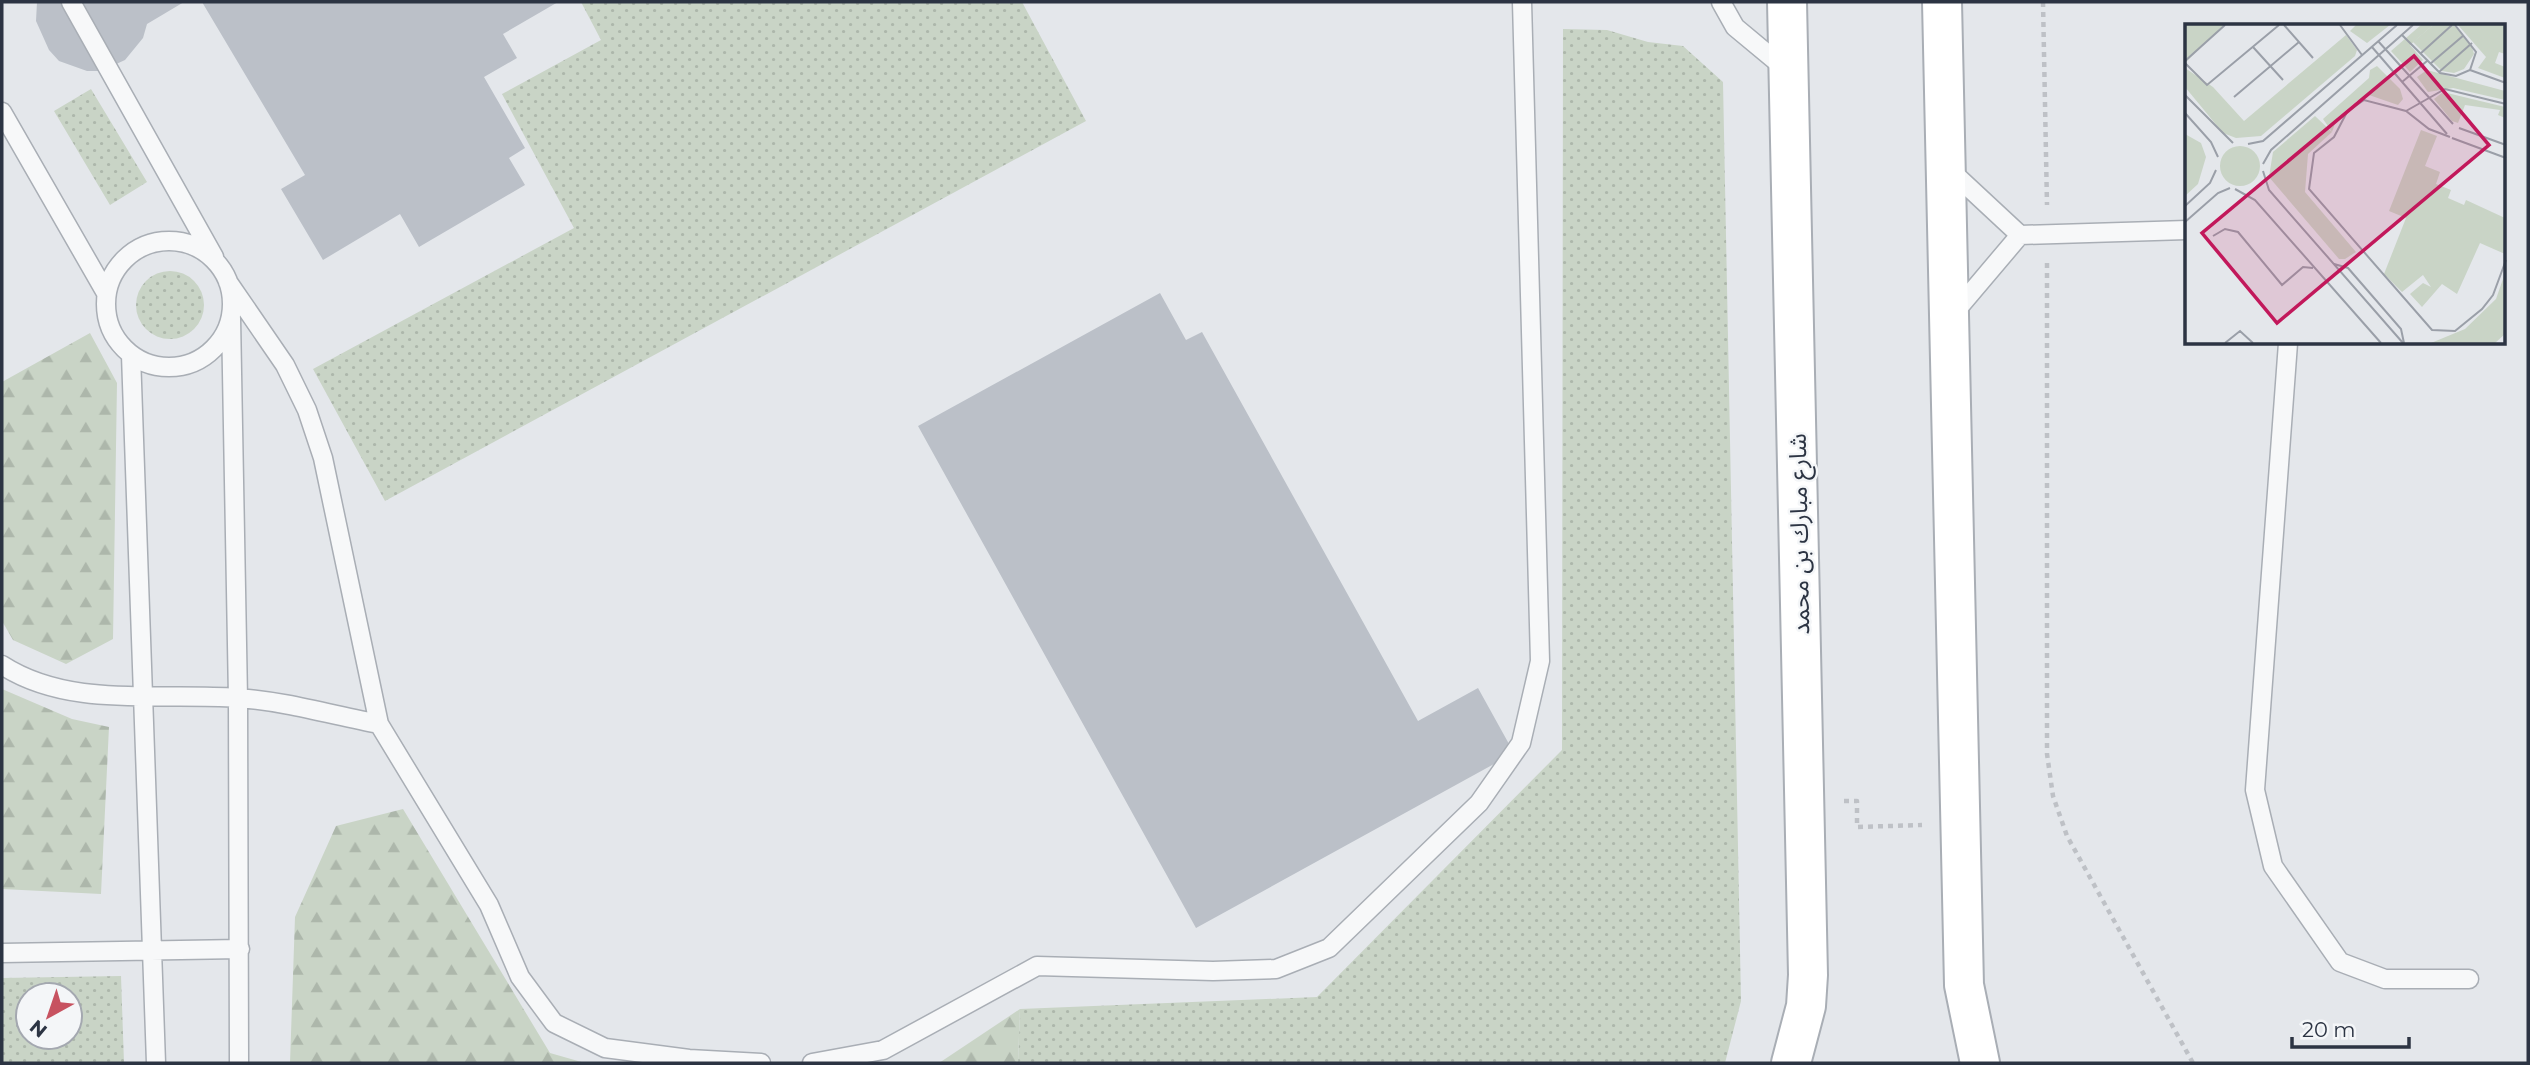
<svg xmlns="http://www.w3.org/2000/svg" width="2530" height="1065" font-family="Montserrat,'Noto Sans Arabic',sans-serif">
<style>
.grass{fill:url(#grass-dots);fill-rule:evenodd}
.forest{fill:url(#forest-firs)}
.building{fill:#bbc0c8}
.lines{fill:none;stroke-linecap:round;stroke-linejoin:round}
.lane-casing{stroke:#a9aeb5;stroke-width:21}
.secondary-casing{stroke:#a9aeb5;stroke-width:42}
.path{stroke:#bec1c6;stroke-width:4.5;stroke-dasharray:5 5;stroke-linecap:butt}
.lane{stroke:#f7f8f9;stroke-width:18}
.secondary{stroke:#fff;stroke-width:38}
.labels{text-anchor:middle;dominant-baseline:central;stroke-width:5;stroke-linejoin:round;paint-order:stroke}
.street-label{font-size:24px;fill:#2c3443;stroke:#f4f6f8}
.inset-road{fill:none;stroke:#9a9fa8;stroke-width:2}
.view{fill:#c2185b;fill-opacity:0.15;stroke:#c2185b;stroke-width:3.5}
.inset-edge{fill:none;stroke:#2c3443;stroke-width:3.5}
</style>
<defs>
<pattern id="grass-dots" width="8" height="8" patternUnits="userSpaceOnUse" patternTransform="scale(1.75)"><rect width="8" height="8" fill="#c9d4c6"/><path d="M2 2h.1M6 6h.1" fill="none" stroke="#adb7ab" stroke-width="1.8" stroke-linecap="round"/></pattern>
<pattern id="forest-firs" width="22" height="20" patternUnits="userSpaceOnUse" patternTransform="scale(1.75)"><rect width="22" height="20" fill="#c9d4c6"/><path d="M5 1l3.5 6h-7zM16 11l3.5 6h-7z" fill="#adb7ab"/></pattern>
</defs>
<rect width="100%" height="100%" fill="#e4e7eb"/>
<!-- grass -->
<path class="grass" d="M581,2H1022L1086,121L385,501L313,369L574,228L502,94L601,40Z
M1563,29L1607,30L1648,42L1683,46L1723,82L1741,1001L1725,1063H1018L1020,1009L1317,997L1562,750Z
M91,89L147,182L110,205L54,111Z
M136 305a34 34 0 1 1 68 0a34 34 0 1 1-68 0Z
M121,976L124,1063H2V978ZM70,995V1037H28V995Z"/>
<!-- forest -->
<path class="forest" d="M90,333L117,383L113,639L66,664L13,640L2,621V382Z
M2,689L72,719L109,727L101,894L2,889Z
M403,809L550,1053L585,1063H290L295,917L336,826Z
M1020,1009L1018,1063H939Z"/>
<!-- building -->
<path class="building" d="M37,2H184L147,24L143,38L125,60L101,71H87L59,61L49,50L36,21Z
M202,2H558L503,34L517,58L484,77L525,148L509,158L525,185L419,247L400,214L323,260L281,189L305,175Z
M1160,293L1186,340L1202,332L1418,721L1478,688L1514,753L1196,928L918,426Z"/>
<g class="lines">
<defs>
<path id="lane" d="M71,2L214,257
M1721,2L1735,27L1788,71
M2,112L106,293
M1949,169L2020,235L2187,230
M106 304a63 63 0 1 1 126 0a63 63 0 1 1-126 0Z
M228,282L285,365L307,410L323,458L379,724L489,905L520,977L554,1023L605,1048L689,1059L761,1063
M1954,313L2020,235
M231,318L238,698L239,1063
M2288,343L2255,790L2273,866L2340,962L2385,979H2469
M131,355L156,1063
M2,665C70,709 160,692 237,698C284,701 332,715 379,724
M2,953L240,949
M812,1063L883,1050L1037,966L1213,971L1276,969L1329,948L1479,803L1521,743L1540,661L1522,2"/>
<path id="secondary" d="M1787,2L1808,975L1806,1006L1791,1063
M1942,2L1964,985L1980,1063"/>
</defs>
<!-- lane casing -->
<use href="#lane" class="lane-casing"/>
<!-- secondary casing -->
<use href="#secondary" class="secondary-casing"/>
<!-- path -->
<path class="path" d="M2043,2L2047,205
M2047,263V754L2053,796L2067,836L2193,1063
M1844,801H1857V827L1922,825"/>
<!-- lane -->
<use href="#lane" class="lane"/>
<!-- secondary -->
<use href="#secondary" class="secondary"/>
</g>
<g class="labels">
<!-- street labels -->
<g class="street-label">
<text transform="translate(1799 534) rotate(-91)">شارع مبارك بن محمد</text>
</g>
</g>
<!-- overview -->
<g transform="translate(2185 24)">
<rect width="320" height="320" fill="#e4e7eb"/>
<path d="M171,1H205L182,19L165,7ZM236,1H248L225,21L238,36L225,48L206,27ZM273,1H320V30L314,28L310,39L320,43V54L293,44L301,33ZM130,92L147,108L123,130L120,168L171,228L160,235H154L84,153L88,128ZM236,106L252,112L240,142L255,148L251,160L266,166L263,174L279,181L281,176L320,194V230L295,219L272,270L257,260L237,283L225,270L238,259L246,263L238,251L217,268L199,250L221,194L204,187ZM0,110L16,119L21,133L13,160L0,172ZM35 142a20 20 0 1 1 40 0a20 20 0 1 1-40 0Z" fill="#c9d4c6"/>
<path d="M248,1H269L287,23L289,30L279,45L269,49L257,47L228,18ZM192,42L215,65L218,75L213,81L184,71L172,77L152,94L147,108L138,95L184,54L185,46ZM242,46L320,67V76L268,64L243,68L232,53ZM258,68L320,83V94L313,91L315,86L280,81L273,99L267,97L249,75ZM319,252L320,310L310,319H246L280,305L311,275Z" fill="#c9d4c6"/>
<path d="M0,1H39L0,39ZM161,11L172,26L170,32L76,112L51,114L38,109L0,63V44L28,63L59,97Z" fill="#c9d4c6"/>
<path class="inset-road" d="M99,1L128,34M155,1L177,31M217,11L255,49L271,52L285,46L291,28L270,1M193,17L268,100M68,23L98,56M187,23L262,110M235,30L267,1M0,37L40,1M0,39L22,61L94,1M245,40L279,11M285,46L321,59M254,48L287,19M217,58L242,37M0,71L48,119M49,73L114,18M221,87L260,65L321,80M0,89L26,118L33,133M274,104L321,121M265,113L244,105L221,87L179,76L162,88L149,113L129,129L124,165L247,306L270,307L297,285L308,271L321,236M267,114L321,134M63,120L78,117L212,1M78,140L86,126L228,1M78,147L84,166L218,319M50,165L70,176L196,319M0,182L25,159L31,146M0,198L33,169L45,164M28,212L40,205L53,208L97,261L118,243L128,244M149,240L163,244L216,305L219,319M40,319L55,307L68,319"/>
<path class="view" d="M229,32L304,121L92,299L17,209Z"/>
<rect width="320" height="320" class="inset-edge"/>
</g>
<!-- border -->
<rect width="2530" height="1065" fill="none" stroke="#2c3443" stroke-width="7"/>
<!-- north arrow -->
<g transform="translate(49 1016) rotate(220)"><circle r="33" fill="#f4f6f8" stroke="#a4a8b0" stroke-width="2"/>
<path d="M0-5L12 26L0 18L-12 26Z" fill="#c75260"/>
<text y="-10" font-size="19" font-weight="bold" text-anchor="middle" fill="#2c3443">N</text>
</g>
<!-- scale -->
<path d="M2292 1037v10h117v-10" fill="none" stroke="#2c3443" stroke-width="3.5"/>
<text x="2302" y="1037" font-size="21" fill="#2c3443" stroke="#f4f6f8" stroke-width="5" paint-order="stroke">20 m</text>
</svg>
